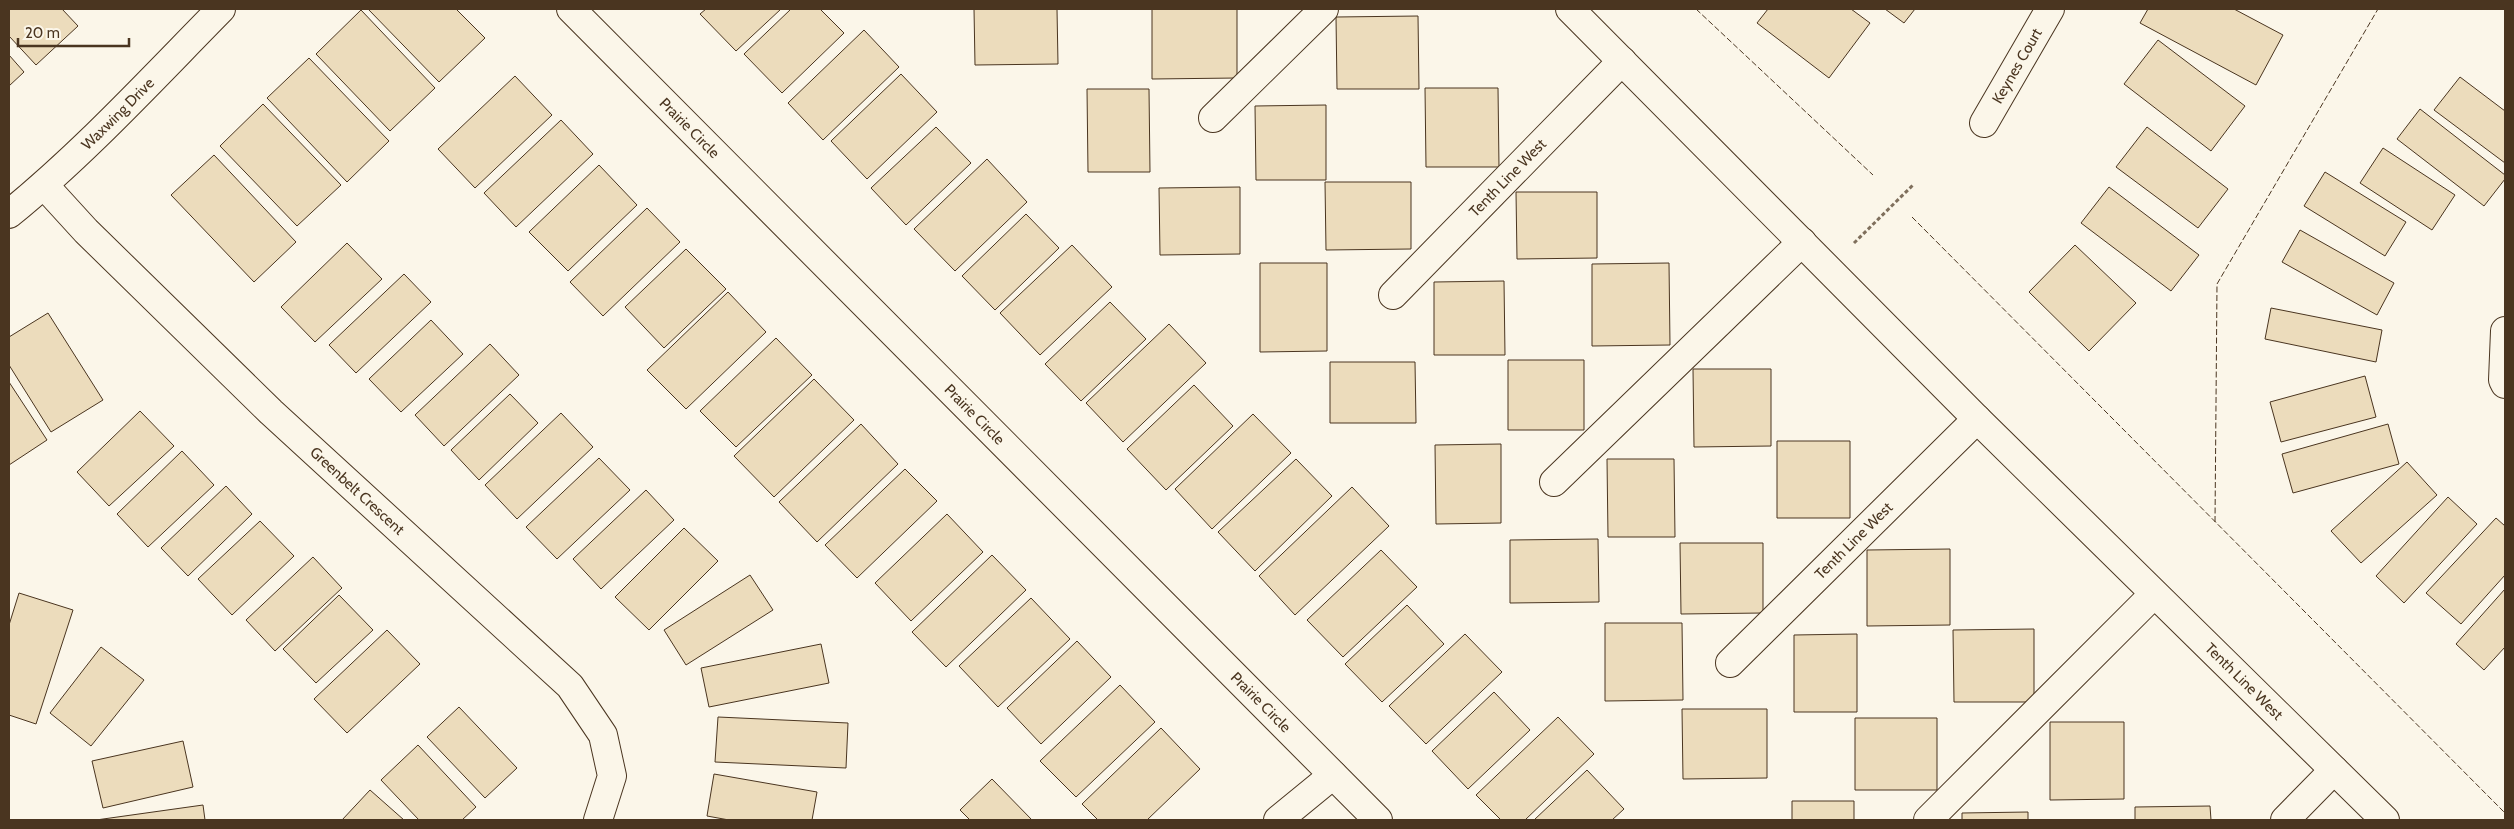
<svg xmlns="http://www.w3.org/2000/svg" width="2514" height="829" font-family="Cabin,sans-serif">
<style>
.building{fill:#ecdcbc;stroke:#4a3520}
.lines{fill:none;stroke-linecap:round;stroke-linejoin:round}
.minor-casing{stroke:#4a3520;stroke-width:30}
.tertiary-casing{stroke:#4a3520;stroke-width:30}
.path{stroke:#7f6f5c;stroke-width:3;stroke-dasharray:4 2.5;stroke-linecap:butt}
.minor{stroke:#fbf6e9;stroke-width:28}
.tertiary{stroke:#fbf6e9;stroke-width:28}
.fence{stroke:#4a3520;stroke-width:1;stroke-dasharray:6 2.5;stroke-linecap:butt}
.labels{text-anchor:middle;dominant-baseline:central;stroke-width:4;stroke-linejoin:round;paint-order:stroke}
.street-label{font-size:15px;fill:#4a3520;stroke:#fbf6e9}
</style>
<rect width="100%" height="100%" fill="#fbf6e9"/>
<!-- building -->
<path class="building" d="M9,9H62L78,26L36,65L9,36Z
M368,9H456L485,38L439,82Z
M706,9H781L736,51L700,14Z
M791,9H820L844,33L782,93L744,54Z
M974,9H1057L1058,64L975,65Z
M1152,9H1237V78L1152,79Z
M1768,9H1851L1870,23L1829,78L1757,23Z
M1885,9H1915L1904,23Z
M2148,9H2234L2283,35L2256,85L2140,23Z
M361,10L435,88L390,131L316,54Z
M1418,16L1419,89H1337L1336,17Z
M864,30L899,67L823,140L788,103Z
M2158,40L2245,106L2211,151L2124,84Z
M9,55L24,72L9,86Z
M309,58L389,141L347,182L267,98Z
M901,74L937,112L867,179L831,141Z
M515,76L552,115L475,188L438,149Z
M2460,77L2505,111V163L2434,110Z
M1425,88H1498L1499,167H1426Z
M1087,89H1149L1150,172H1088Z
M263,104L341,185L297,226L220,146Z
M1326,105V180H1256L1255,106Z
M2420,109L2505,175V179L2484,206L2397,139Z
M561,120L593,154L516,227L484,193Z
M936,127L971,163L906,225L871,188Z
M2147,127L2228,189L2198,228L2116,167Z
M2383,148L2455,195L2432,230L2360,183Z
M214,155L296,242L254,282L171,195Z
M987,159L1027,202L955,271L914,229Z
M599,165L637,205L568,271L529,232Z
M2325,172L2406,222L2385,256L2304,206Z
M1325,182H1411V249L1326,250Z
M1240,187V254L1160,255L1159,188Z
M2109,187L2199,255L2171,291L2081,223Z
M1516,192H1597V258L1517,259Z
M647,208L680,242L603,316L570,282Z
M1026,214L1059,248L995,310L962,276Z
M2300,230L2394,283L2377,315L2282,262Z
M347,243L382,279L315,342L281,307Z
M1072,245L1112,287L1040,355L1000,313Z
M2075,245L2136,303L2089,351L2029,292Z
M686,249L726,289L664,348L625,307Z
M1260,263H1327V351L1260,352Z
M1669,263L1670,345L1592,346V264Z
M404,274L431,302L356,373L329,345Z
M1504,281L1505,355H1434V282Z
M728,292L766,332L686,409L647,370Z
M1110,302L1146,339L1081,401L1045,364Z
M2271,308L2382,330L2376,362L2265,339Z
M48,313L103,400L51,432L9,365V337Z
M431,320L463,354L401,412L369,379Z
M1169,324L1206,363L1123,442L1086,403Z
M776,338L812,375L736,447L700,411Z
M490,344L519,375L444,446L415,415Z
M1508,360H1584V430H1508Z
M1330,362H1415L1416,423H1330Z
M1693,369H1771V446L1694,447Z
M2365,376L2376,417L2281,442L2270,402Z
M814,379L854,420L774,497L734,456Z
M9,382L47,440L9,465Z
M1194,385L1233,426L1166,490L1127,449Z
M510,394L538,423L479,480L451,450Z
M140,411L174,446L109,506L77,472Z
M561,413L593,447L517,519L485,485Z
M1253,414L1291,453L1212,529L1175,489Z
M861,424L898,464L817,542L779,502Z
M2388,424L2399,464L2293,493L2282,454Z
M1777,441H1850V518H1777Z
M1501,444V523L1436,524L1435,445Z
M182,451L214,485L148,547L117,514Z
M599,458L630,490L557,559L526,527Z
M1296,459L1332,496L1255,571L1218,532Z
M1607,459H1674L1675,537H1608Z
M2407,462L2437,495L2361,563L2331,531Z
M905,469L937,501L857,578L825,545Z
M226,486L252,514L188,576L161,548Z
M1352,487L1389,526L1295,615L1259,576Z
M646,490L674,520L601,589L573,559Z
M2448,497L2477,524L2404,603L2376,576Z
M947,514L983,552L911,621L875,583Z
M2496,518L2505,526V575L2461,624L2426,593Z
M260,521L294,556L232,615L198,579Z
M684,528L718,561L649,630L615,597Z
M1598,539L1599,602L1510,603V540Z
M1680,543H1763V613L1681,614Z
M1950,549V625L1867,626V550Z
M1381,550L1417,587L1343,657L1307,620Z
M992,555L1026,590L946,667L912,632Z
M313,557L342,588L275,651L246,620Z
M750,575L773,610L686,665L664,630Z
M2505,589V647L2484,670L2456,644Z
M19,593L73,610L36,724L9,715V625Z
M339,595L373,630L316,683L283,649Z
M1031,598L1070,639L998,707L959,666Z
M1407,605L1444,644L1382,702L1345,664Z
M1605,623H1682L1683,700L1605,701Z
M2034,629V702H1954L1953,630Z
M387,630L420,664L347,733L314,699Z
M1465,634L1502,672L1426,744L1389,706Z
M1857,634V712H1794V635Z
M1077,641L1111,677L1041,744L1007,708Z
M821,644L829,683L709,707L701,668Z
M101,647L144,680L91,746L50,713Z
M1120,685L1155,722L1076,797L1040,761Z
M1494,692L1530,730L1468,789L1432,751Z
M459,707L517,768L485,798L427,737Z
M1682,709H1767V778L1683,779Z
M718,717L848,723L846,768L715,762Z
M1558,717L1594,754L1525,820H1501L1476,795Z
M1855,718H1937V790H1855Z
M2050,722H2124V799L2050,800Z
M1161,728L1200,769L1147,820H1098L1082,804Z
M183,741L193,787L103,808L92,761Z
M418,745L476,807L462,820H419L381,780Z
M1587,770L1624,809L1612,820H1534Z
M714,774L817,792L812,820H729L707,816Z
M992,779L1032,820H970L960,810Z
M370,790L404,820H342Z
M1792,801H1854V820H1792Z
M203,805L205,820H96Z
M2210,806L2211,820H2135V807Z
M2028,812V820H1962V813Z"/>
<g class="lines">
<defs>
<g id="minor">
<path id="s1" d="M571,9L1378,820"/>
<path d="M1213,118L1324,9"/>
<path id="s2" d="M1984,123L2050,9"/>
<path id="s3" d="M44,185L86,231L271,412L570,686L603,735L612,776L598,820"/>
<path id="s4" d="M1393,295L1622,61"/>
<path d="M2505,331L2503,380L2505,384"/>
<path d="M1554,482L1802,242"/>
<path id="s5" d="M1730,663L1977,419"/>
<path d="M1278,820L1333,775"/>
<path d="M1928,820L2154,594"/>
<path d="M2285,820L2334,770"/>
</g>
<g id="tertiary">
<path id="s6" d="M1570,9L1977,419L2385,820"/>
<path id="s7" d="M9,214C85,152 152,79 221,9"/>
</g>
</defs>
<!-- minor casing -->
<use href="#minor" class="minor-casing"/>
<!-- tertiary casing -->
<use href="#tertiary" class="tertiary-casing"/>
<!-- path -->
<path class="path" d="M1854,243L1913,185"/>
<!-- minor -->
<use href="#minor" class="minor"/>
<!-- tertiary -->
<use href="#tertiary" class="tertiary"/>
<!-- fence -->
<path class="fence" d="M1696,9L1873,175
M1912,217L2505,813
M2215,522L2217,284L2378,9"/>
</g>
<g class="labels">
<!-- street labels -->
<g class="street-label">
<text stroke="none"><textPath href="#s2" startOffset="66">Keynes Court</textPath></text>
<text stroke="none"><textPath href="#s7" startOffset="148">Waxwing Drive</textPath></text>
<text stroke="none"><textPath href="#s1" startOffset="168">Prairie Circle</textPath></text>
<text stroke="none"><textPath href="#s4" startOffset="164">Tenth Line West</textPath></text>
<text stroke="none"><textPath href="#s1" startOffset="572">Prairie Circle</textPath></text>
<text stroke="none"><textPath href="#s3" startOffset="438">Greenbelt Crescent</textPath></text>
<text stroke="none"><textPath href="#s5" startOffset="174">Tenth Line West</textPath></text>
<text stroke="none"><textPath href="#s6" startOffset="952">Tenth Line West</textPath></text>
<text stroke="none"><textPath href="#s1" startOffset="978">Prairie Circle</textPath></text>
</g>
</g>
<!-- border -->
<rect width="2514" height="829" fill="none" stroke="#4a3520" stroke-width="20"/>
<!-- scale -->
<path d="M18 38v8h111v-8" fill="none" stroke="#4a3520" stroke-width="2.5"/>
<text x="25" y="38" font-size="15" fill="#4a3520" stroke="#fbf6e9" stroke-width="4" paint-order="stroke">20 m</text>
</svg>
